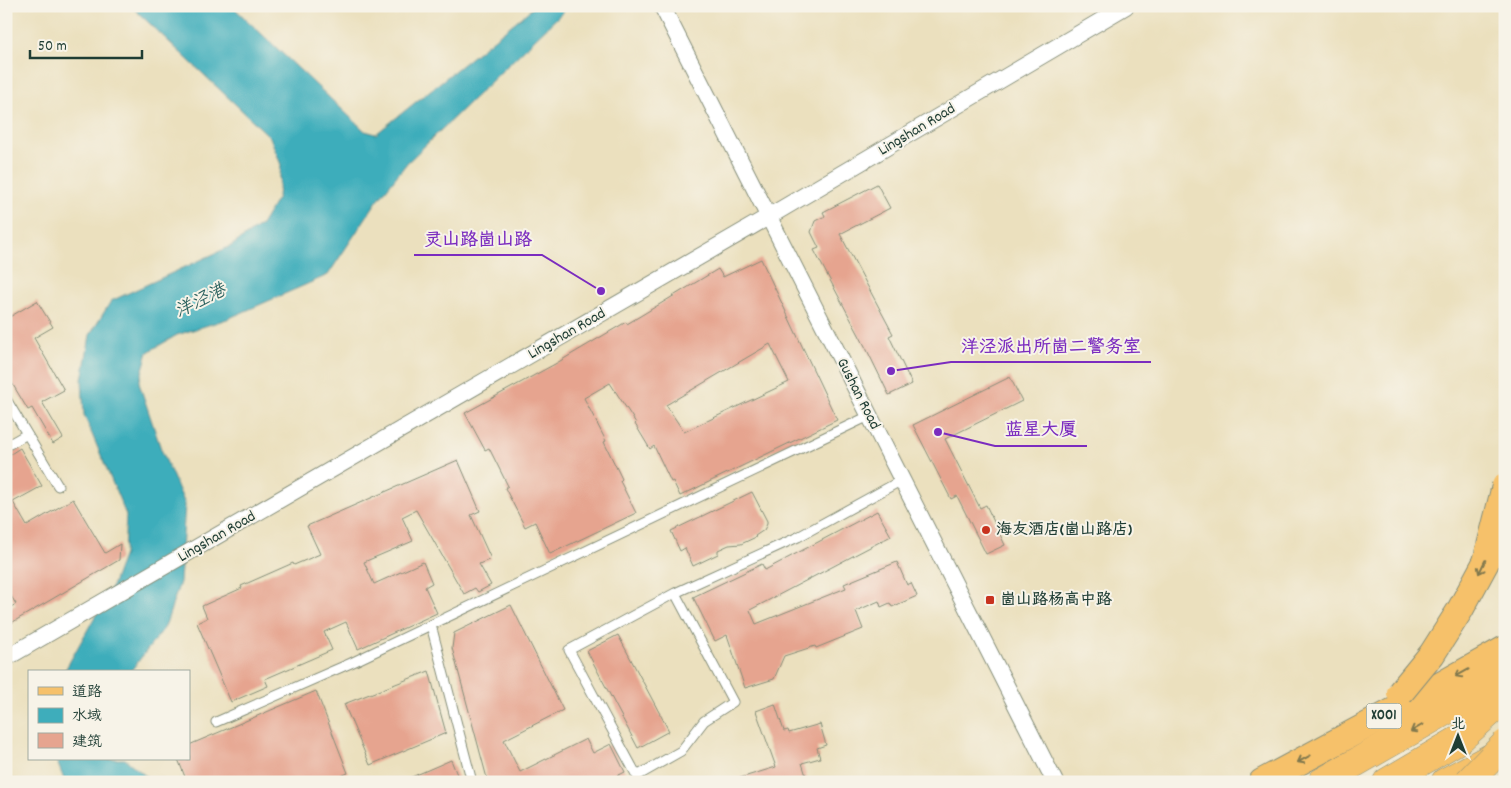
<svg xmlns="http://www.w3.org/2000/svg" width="1511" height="788" font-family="Dekko,'LXGW WenKai TC',sans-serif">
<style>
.water{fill:#3eadbb;stroke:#2e7578}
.building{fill:#e6a48f;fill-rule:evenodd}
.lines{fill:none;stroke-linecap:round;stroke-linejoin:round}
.service-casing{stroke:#858e79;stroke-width:11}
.minor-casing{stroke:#858e79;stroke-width:18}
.primary-casing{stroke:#858e79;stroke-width:28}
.trunk-casing{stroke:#858e79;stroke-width:29}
.service{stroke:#fff;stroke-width:9}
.minor{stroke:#fff;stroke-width:16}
.primary{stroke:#f6c16b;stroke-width:26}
.trunk{stroke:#f6c16b;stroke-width:28}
.primary-bridge-casing{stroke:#858e79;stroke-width:28;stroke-linecap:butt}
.trunk-bridge-casing{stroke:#858e79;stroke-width:29;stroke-linecap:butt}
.primary-bridge{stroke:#f6c16b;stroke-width:26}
.trunk-bridge{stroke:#f6c16b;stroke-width:28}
.oneway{stroke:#80784d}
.poi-dot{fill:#c8321e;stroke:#f7f3e8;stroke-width:2}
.labels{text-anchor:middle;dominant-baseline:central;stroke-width:4;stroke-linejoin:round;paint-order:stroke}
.shield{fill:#f7f3e8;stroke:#60746a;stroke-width:1}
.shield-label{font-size:15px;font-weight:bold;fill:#1f3d34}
.street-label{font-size:16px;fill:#1f3d34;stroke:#f7f3e8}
.poi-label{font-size:16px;font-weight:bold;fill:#1f3d34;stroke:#f7f3e8;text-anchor:start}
.water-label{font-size:18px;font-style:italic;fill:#285f5c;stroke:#f7f3e8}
.leader{fill:none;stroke:#7b2cbf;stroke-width:2}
.callout-dot{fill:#7b2cbf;stroke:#f7f3e8;stroke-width:2}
.callout-label{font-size:18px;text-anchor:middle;font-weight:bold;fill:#7b2cbf;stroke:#f7f3e8;stroke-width:4;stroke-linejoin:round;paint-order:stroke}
</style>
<rect width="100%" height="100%" fill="#f7f3e8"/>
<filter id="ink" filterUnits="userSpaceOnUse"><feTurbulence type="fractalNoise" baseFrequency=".02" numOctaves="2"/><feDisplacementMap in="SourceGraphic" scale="10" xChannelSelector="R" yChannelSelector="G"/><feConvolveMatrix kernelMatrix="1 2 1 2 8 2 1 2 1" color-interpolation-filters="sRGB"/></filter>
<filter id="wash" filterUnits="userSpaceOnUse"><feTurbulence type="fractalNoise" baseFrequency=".0096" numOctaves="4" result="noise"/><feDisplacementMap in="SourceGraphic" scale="20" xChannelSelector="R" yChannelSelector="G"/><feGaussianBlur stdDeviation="1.12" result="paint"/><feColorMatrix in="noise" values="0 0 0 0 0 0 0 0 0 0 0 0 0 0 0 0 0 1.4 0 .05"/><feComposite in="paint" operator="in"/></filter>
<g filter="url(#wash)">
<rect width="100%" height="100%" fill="#ebe0be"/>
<!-- water -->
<path class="water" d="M131,6H232L365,131L376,134L535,6H569L407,163L377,201L328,275L227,319L177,335L148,352L139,383L161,449L185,504L180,582L165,627L130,672H64L112,586L124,554L126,515L84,415L82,380L90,335L111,301L231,246L261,225L278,197L281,165L270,137Z
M56,759H125L153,782H65Z"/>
<g id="blocks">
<!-- building -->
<path class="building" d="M877,184L890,208L840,234L893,334L889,336L912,384L889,395L866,348L814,250L819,248L811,232L815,221L825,216L823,212Z
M761,259L837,420L680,496L673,481L671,482L654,446L650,449L635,424L636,423L610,383L584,398L606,441L604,442L622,479L620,481L636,513L550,554L535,522L525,527L505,488L508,486L489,448L485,450L465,413L555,364L626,322L627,324L718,269L723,277ZM770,344L789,382L684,432L666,405Z
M37,301L53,327L34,338L64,390L42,402L63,438L53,444L32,408L28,410L6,373V319Z
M1010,377L1022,401L945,439L980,508L986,505L1005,545L986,554L957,496L951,499L913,425Z
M20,448L42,486L13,502L27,526L73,499L105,553L120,544L119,560L6,626V610L16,604L6,588V457Z
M458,460L480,511L471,515L491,559L479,564L491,585L478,592L475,588L464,594L416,510L402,517L413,541L364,562L374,584L423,562L432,583L425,587L437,613L358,649L346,622L324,632L332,650L265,679L268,686L231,702L197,623L207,618L202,606L242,588L241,586L293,563L294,565L320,554L307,526Z
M752,492L767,521V524L764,530L755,536L756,537L741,544L729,545L718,550V554L693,566L685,548L680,551L671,531Z
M877,511L891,536L750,610L756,624L846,588L844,584L897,562L907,585L911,583L917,596L892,607L890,603L881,607L879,601L856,611L863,629L816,648L815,646L784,656L774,679L745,688L727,635L715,641L693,597L762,564L765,570Z
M511,605L563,710L504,740L520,772L586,739L593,753L611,744L625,772L605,782H488L452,648L454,633Z
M618,635L669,731L638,748L587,651Z
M429,671L446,733L370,765L344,704Z
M316,691L348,773L327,782H187L178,759H189V745Z
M775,704L784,731L788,730L789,733L820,724L826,745L817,748L820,758L802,763L808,782H738L737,779L776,767L756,711Z
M451,760L460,782H400Z"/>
</g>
</g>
<g filter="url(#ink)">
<use href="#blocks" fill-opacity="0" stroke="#858e79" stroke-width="1"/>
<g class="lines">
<defs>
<path id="service" d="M6,399L27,434L6,446
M27,434L58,486
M675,593L733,702L704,721L681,751L637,776L569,650L675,593L798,537L902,480
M431,625L472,782
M216,722L351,663L869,416"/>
<path id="minor" d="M662,6L1055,782
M6,658L768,217L1126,6"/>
<path id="primary" d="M1262,782L1416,699L1505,649"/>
<path id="trunk" d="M1322,782L1505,677
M1387,782L1460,739L1505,699
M1445,782L1490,758"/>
</defs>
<!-- service casing -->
<use href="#service" class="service-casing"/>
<!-- minor casing -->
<use href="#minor" class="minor-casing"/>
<!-- primary casing -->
<use href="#primary" class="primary-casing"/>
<!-- trunk casing -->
<use href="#trunk" class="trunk-casing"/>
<!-- service -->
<use href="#service" class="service"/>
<!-- minor -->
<use href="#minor" class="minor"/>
<!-- primary -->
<use href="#primary" class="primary"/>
<!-- trunk -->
<use href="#trunk" class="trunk"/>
<defs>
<path id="primary-bridge" d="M1400,693L1432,654L1460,610L1486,562L1505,486"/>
<path id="trunk-bridge" d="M1468,782L1505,744"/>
</defs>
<!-- primary-bridge casing -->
<use href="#primary-bridge" class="primary-bridge-casing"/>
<!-- trunk-bridge casing -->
<use href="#trunk-bridge" class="trunk-bridge-casing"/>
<!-- primary-bridge -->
<use href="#primary-bridge" class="primary-bridge"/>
<!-- trunk-bridge -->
<use href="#trunk-bridge" class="trunk-bridge"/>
</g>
<!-- one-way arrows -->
<defs><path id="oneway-shaft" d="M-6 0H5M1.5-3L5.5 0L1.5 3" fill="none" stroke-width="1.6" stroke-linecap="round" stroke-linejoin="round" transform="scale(1.25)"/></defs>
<g class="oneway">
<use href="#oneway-shaft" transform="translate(1482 567) rotate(116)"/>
<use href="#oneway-shaft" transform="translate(1462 673) rotate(151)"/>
<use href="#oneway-shaft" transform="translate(1417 728) rotate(150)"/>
<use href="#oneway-shaft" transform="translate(1304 759) rotate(152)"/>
</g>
</g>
<!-- markers -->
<g class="poi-dot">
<circle cx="986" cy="530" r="5"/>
<rect x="985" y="595" width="10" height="10" rx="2.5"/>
</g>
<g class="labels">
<!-- shield labels -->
<rect class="shield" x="1366.5" y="703.5" width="35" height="25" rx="4"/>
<g class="shield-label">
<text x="1384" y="716">X001</text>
</g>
<!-- street labels -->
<g class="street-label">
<text transform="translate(917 130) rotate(-31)">Lingshan Road</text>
<text transform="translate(567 334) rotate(-30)">Lingshan Road</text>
<text transform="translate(858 394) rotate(63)">Gushan Road</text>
<text transform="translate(217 537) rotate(-30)">Lingshan Road</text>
</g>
<!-- poi labels -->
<g class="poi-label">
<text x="996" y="530">海友酒店(崮山路店)</text>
<text x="1000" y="600">崮山路杨高中路</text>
</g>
<!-- water labels -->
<g class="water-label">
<text transform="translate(201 302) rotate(-26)">洋泾港</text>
</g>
</g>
<!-- callouts -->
<path class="leader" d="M601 291L542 255H414M891 371L951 362H1151M938 432L995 446H1087"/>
<g class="callout-dot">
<circle cx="601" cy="291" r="5"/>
<circle cx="891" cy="371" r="5"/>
<circle cx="938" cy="432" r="5"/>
</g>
<g class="callout-label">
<text x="478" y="245">灵山路崮山路</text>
<text x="1051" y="352">洋泾派出所崮二警务室</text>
<text x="1041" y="435">蓝星大厦</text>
</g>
<!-- margin -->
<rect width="1511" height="788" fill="none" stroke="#f7f3e8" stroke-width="25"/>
<!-- legend -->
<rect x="28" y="670" width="162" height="90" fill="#f7f3e8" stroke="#a1aaa0"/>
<rect x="38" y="687" width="25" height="8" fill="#f6c16b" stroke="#a1aaa0"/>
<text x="72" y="696" font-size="15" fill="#1f3d34">道路</text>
<rect x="38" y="708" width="25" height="15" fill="#3eadbb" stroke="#a1aaa0"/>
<text x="72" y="720" font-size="15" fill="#1f3d34">水域</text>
<rect x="38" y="733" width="25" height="15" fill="#e6a48f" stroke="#a1aaa0"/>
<text x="72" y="746" font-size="15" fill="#1f3d34">建筑</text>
<!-- north arrow -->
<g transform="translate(1458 736)" stroke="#f7f3e8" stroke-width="4" paint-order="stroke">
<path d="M0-4L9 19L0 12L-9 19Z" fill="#1f3d34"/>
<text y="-8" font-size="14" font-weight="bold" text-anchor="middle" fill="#1f3d34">北</text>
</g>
<!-- scale -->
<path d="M30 50v8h112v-8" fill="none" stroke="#1f3d34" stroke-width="2.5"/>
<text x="38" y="50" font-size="15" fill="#1f3d34" stroke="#f7f3e8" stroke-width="4" paint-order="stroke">50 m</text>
</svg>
